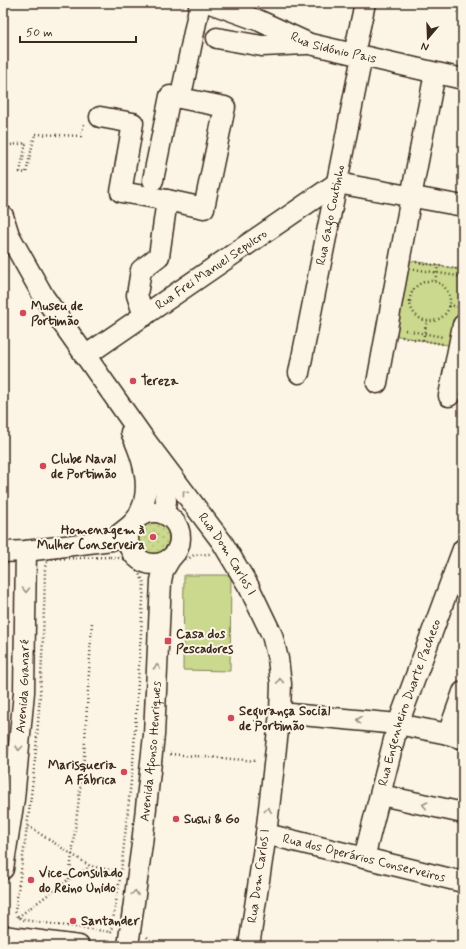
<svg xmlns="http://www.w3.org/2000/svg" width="466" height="949" font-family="Mynerve,sans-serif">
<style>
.grass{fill:url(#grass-dots);stroke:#828256}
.park{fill:#cad98d;stroke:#828256}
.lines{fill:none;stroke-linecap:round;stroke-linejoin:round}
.minor-casing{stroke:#3b2a1e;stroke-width:23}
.path{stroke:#3b2a1e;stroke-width:2.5;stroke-dasharray:1 3;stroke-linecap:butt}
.minor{stroke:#fcf5e5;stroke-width:20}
.oneway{stroke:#9c9082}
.poi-dot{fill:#d1495b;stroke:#fcf5e5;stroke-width:1.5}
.labels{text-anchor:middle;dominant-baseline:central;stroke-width:4;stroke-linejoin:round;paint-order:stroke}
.street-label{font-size:13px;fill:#3b2a1e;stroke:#fcf5e5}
.poi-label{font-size:13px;font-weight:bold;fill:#3b2a1e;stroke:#fcf5e5;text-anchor:start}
</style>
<defs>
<pattern id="grass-dots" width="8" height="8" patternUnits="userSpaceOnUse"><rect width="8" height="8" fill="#cad98d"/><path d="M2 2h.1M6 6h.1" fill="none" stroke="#aeba79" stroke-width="1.8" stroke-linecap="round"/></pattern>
</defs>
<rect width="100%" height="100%" fill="#fcf5e5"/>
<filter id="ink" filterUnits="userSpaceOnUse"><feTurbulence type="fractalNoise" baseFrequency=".025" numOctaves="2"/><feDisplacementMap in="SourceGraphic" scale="8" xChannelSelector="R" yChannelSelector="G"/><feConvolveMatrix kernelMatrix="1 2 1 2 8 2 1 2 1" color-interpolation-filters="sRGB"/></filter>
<g filter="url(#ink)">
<!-- grass -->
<path class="grass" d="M137 538a16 16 0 1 1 32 0a16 16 0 1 1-32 0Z"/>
<!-- park -->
<path class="park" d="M406,260L463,270V284L453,339V346L393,335Z
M184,575H231L230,671L183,670Z"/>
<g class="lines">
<defs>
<g id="minor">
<path id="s1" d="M210,3L260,21L310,44L463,79"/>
<path d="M217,38L262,46L306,44"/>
<path d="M354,54L365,3"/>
<path d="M183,86L200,3"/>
<path d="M100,117L133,123L121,192L167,200L159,256L141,270L137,295L144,316"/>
<path d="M153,180L170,96L225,107L204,208L167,200"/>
<path id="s2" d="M3,216L9,235L44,297L142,436L222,542L249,587L272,635L278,659L281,684L280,713L266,834L249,946"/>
<path id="s3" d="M85,356L337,183L463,206"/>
<path id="s4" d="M299,373L362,56"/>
<path d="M377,383L411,197L435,73"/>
<path d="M449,396L463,325"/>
<path d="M131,432C141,453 150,479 144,502C143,507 140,512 138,517"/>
<path d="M156,464L164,480L166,501L164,514"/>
<circle cx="154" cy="538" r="26"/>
<path d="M3,552L26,551L112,540L131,525"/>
<path d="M280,713L398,724L448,734L463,739"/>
<path d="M448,734L463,692"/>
<path d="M381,795L463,813"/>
<path id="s5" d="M266,834L463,882"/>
<path id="s6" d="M364,858L398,724L463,549"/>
<path id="s7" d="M3,869L14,799L24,692L26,551"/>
<path d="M3,936L79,946"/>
<path id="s8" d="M128,946L142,844L154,735L161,581L163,571L170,559"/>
</g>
</defs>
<!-- minor casing -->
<use href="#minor" class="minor-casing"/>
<!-- path -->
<path class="path" d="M3,146L26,143L20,172L26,173L35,134L81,136L84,124
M416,262L463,270
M414,269L463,277
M435,281L438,265
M410 301a20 20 0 1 1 40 0a20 20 0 1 1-40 0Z
M449,305L459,307
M459,308L463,284
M405,330L443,337
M402,337L443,344
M423,340L427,321
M110,557C114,557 119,558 123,559C133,563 140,574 144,583L133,763L121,872L111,932L24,920L18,917L15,911C23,857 31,803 36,749C41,688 44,628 45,567L48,559Z
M186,560L194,555L210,554
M170,754L257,761
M28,826L90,866L120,872
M69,879L84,757L92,622
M18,917L69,879L90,867
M147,937L152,942L178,946"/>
<!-- minor -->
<use href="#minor" class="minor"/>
</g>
<!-- one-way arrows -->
<defs><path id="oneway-chevron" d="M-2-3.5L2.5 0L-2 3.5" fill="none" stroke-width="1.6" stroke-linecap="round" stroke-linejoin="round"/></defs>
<g class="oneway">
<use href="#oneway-chevron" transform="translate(185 493) rotate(-127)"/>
<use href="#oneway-chevron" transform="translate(26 590) rotate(91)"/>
<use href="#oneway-chevron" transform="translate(157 667) rotate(-88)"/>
<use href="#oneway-chevron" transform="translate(280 681) rotate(-94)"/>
<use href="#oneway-chevron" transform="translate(359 720) rotate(-174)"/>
<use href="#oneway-chevron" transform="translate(19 748) rotate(95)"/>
<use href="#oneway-chevron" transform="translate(425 805) rotate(-168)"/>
<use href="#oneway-chevron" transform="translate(268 810) rotate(-83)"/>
<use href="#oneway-chevron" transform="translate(135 893) rotate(-83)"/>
</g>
</g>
<!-- markers -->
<g class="poi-dot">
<circle cx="23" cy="313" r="4"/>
<circle cx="133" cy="381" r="4"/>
<circle cx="43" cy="466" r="4"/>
<circle cx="153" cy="537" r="4"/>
<rect x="164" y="637" width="8" height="8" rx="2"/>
<circle cx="231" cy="718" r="4"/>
<circle cx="124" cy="772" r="4"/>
<circle cx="176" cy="819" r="4"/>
<circle cx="31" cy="880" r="4"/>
<circle cx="73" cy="921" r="4"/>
</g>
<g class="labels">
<!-- street labels -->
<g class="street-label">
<text stroke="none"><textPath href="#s1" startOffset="132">Rua Sidónio Pais</textPath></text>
<text stroke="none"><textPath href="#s4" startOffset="161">Rua Gago Coutinho</textPath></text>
<text stroke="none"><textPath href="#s3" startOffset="153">Rua Frei Manuel Sepulcro</textPath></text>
<text stroke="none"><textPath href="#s2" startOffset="407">Rua Dom Carlos I</textPath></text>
<text stroke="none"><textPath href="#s7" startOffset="184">Avenida Guanaré</textPath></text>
<text stroke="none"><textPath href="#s6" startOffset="162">Rua Engenheiro Duarte Pacheco</textPath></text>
<text stroke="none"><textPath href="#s8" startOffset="196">Avenida Afonso Henriques</textPath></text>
<text stroke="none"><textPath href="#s5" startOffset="101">Rua dos Operários Conserveiros</textPath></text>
<text transform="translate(259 876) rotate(-82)">Rua Dom Carlos I</text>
</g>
<!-- poi labels -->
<g class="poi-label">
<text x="31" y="306">Museu de<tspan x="31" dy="15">Portimão</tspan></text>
<text x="141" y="381">Tereza</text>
<text x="51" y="459">Clube Naval<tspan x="51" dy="15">de Portimão</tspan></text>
<text x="145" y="530" text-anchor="end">Homenagem à<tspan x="145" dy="15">Mulher Conserveira</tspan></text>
<text x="176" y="634">Casa dos<tspan x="176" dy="15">Pescadores</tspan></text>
<text x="239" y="711">Segurança Social<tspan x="239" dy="15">de Portimão</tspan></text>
<text x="116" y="765" text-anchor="end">Marisqueria<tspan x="116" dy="15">A Fábrica</tspan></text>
<text x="184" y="819">Sushi &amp; Go</text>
<text x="39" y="873">Vice-Consulado<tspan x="39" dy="15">do Reino Unido</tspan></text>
<text x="81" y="921">Santander</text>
</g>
</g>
<!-- margin -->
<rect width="466" height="949" fill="none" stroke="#fcf5e5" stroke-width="16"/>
<rect x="8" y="8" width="450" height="933" fill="none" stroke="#3b2a1e" stroke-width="1.5" filter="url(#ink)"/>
<!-- north arrow -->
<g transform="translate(428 38) rotate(199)" stroke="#fcf5e5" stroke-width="3" paint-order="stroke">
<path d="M0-3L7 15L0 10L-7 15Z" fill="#3b2a1e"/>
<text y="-6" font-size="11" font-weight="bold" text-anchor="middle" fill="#3b2a1e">N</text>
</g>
<!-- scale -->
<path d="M20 36v6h116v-6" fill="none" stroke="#3b2a1e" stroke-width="2"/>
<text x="26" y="36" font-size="12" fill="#3b2a1e" stroke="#fcf5e5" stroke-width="3" paint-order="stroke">50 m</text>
</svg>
